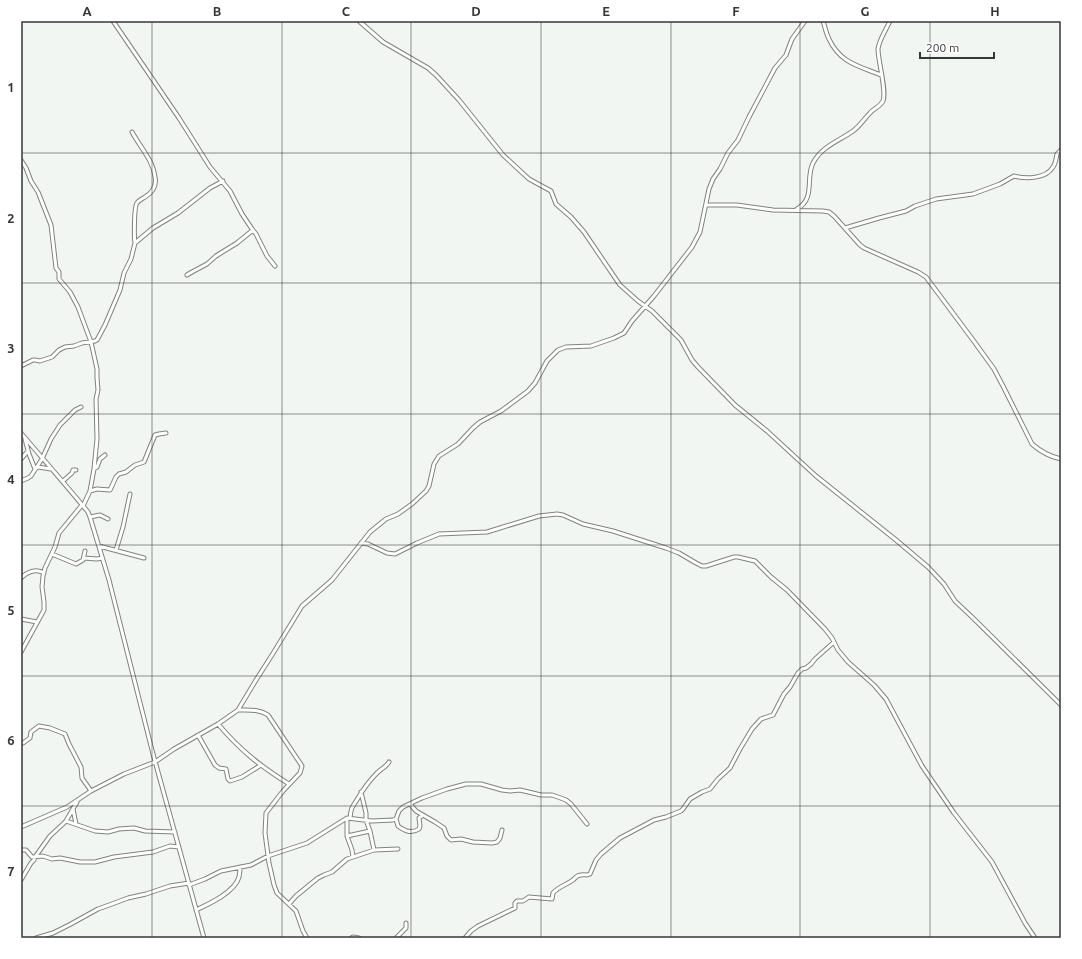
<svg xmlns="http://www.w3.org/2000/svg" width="1082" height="959" font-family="Ubuntu,sans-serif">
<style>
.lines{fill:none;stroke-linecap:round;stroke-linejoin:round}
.minor-casing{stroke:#7f837f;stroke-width:5}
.minor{stroke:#fff;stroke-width:3}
.grid{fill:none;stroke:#363837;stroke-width:1;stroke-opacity:0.55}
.neatline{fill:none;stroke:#363837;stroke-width:1.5}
.grid-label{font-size:13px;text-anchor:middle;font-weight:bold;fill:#363837}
</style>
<rect width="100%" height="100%" fill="#f2f6f2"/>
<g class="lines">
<defs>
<path id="minor" d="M113,21L179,118L210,167L230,191L242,214L252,229L256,234L267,256L275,266
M359,21L383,42L428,68L436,75L459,100L503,155L529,179L551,191L556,204L571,217L584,232L620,285L638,301L652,311L681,340L692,360L698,367L735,405L767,431L816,476L896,540L928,567L944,584L955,601L972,617L1061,705
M823,21C825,27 826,33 829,39C840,63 859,66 881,75
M132,132C140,147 153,160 155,177C157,186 153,192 145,197C142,199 139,200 137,203C134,206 134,237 135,243
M21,160L26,168L31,181L38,192L51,225L56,268L59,272V279L70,292L78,307L91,342L97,369V378L98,390L96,399L97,439L94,469L90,491L83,506
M706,205H737L773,210L823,211L829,212L834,216L860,245L864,248L918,272L926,277L973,340L994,369L1004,388L1032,444C1040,451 1051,457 1061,459
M797,209C816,198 805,179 813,163C822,146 839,141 853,131C860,126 864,119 870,113C874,108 880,107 883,101C887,92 878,61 878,49C879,40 886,30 890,21
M845,228L879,218L906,211L915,206L936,199L973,194L1000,184L1014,176C1026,179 1046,179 1053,167C1056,163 1056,158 1057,154L1061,150
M187,275L192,272L207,264L216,256L237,243L253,230
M21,366L33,360H35L40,361L52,357L59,350L65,347L74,346L82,343L95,341L97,340L105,325L120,290L124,273L131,259L135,243L153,228L178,213L210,188L223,181
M21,433C43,459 66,485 88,512L90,517L109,580L153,754L204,938
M25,439L29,454L35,469L38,467L51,469
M21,459L28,451
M94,469L97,467L100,459L105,455
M21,481L28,478L31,476L42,459L51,439L60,425L75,410L81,407
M63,481L72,473L73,470H76
M90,491L97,489L110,490L116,477L119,474L126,472L131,468L135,465L144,462L155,435L159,434L166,433
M90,517L100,515L108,519
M361,543L368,544L387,553L395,554L417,543L439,534L487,532L539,516L557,514L563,515L583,524L613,531L666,548L679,553L696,563L702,566H706L734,557H738L755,561L771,577L787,590L825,629L832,638L838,650L848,662L874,685L886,699L922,766L954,813L992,862L1025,923L1035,938
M99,546L144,558
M116,550L123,527L130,494
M52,554L76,564L83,560L85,551
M84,558L97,559L102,558
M21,578C27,572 36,568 44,573
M21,619L37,622
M21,652L44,610V602L42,587L43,576L45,568L55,547L59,533L82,505
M239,710C249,710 259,709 268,715L302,766L300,773L283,791L266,813L265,833L269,863L274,885L277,893L296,911L303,931L307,938
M218,724C240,750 260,766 289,784
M198,735L215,765L219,768L226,769L228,779L230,781L242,777L261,765
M23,743L30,738L31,732L39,726L50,728L65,734L69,744L81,767L82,778L91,791
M361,792L366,813V820L370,831L374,850
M410,804L416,811L435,822L444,828L447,836L451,840L461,839L473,842L492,843L497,842L500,838L502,830
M73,809L76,824
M347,818V836L352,850L353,857
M350,818C351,806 353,807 358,798C364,788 369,781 377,773C381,769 386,767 389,762
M396,819L398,826C405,831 411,834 419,829L420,826L419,818L423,815
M66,821L95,831L108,832L119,829L134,828L145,831L175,832
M21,827L67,807L91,791L124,774L155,762L174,749L218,724L238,710L256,680L272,655L302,606L332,580L370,532L386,519L398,514L412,504L426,491L429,486L434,464L439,456L458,444L473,428L480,422L501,411L528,391L535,383L547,361L558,350L566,347L591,346L614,338L624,333L632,321L654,296L692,247L700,232L709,189L713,179L720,169L728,153L738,140L749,117L775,68L786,55L792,39L805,21
M347,836L370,831
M21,850H26L32,857L43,856L52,859L60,858L80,862H95L114,857L153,852L170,846L179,847
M21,880L31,863L34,860L35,857L50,836L63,824L66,821L77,802
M189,885L205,879L221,871L251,865L268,856L307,843L347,818L372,821L393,820L396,819L399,811L403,807L422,798L447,789L466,784H481L502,790L510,791L520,790L541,795H552L558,797L566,800L571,804L587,824
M289,904L296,896L318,878L324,875L332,872L347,859L374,850L398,849
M196,910C209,904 235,892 239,877C240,873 240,870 240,867
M36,938L53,933L69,925L98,909L112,904L128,898L146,894L170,886L189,883
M351,938L353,937L359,938
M396,938L406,928V923
M465,938L471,931L478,926L515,908V903L517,901H523L529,897L552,899L553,893C558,887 566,885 573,880C575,878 577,875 581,875C585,874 586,876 590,874L596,860L601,854L620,838L654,820L666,817L681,811L683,809L690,799L702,792L710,789L718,779L730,768L740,749L752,729L761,719L773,715L784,694L790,687L798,673L802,669L806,668L811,664L815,659L834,642"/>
</defs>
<!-- minor casing -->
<use href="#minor" class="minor-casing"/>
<!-- minor -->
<use href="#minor" class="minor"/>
</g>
<!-- grid -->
<path class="grid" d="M152,21V938M282,21V938M411,21V938M541,21V938M671,21V938M800,21V938M930,21V938M21,153H1061M21,283H1061M21,414H1061M21,545H1061M21,676H1061M21,806H1061"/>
<!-- border -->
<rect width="1082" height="959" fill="none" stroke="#ffffff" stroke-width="44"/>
<!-- scale -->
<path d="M920 52v6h74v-6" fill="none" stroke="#363837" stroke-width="2"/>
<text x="926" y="52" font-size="12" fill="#363837" stroke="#ffffff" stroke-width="3" paint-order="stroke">200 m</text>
<rect x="22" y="22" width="1038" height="915" class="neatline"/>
<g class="grid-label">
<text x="87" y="16">A</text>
<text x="217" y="16">B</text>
<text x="346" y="16">C</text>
<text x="476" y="16">D</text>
<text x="606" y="16">E</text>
<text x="736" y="16">F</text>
<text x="865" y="16">G</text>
<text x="995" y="16">H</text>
<text x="11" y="92">1</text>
<text x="11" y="223">2</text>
<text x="11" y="353">3</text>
<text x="11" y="484">4</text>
<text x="11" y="615">5</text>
<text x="11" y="745">6</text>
<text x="11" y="876">7</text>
</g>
</svg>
